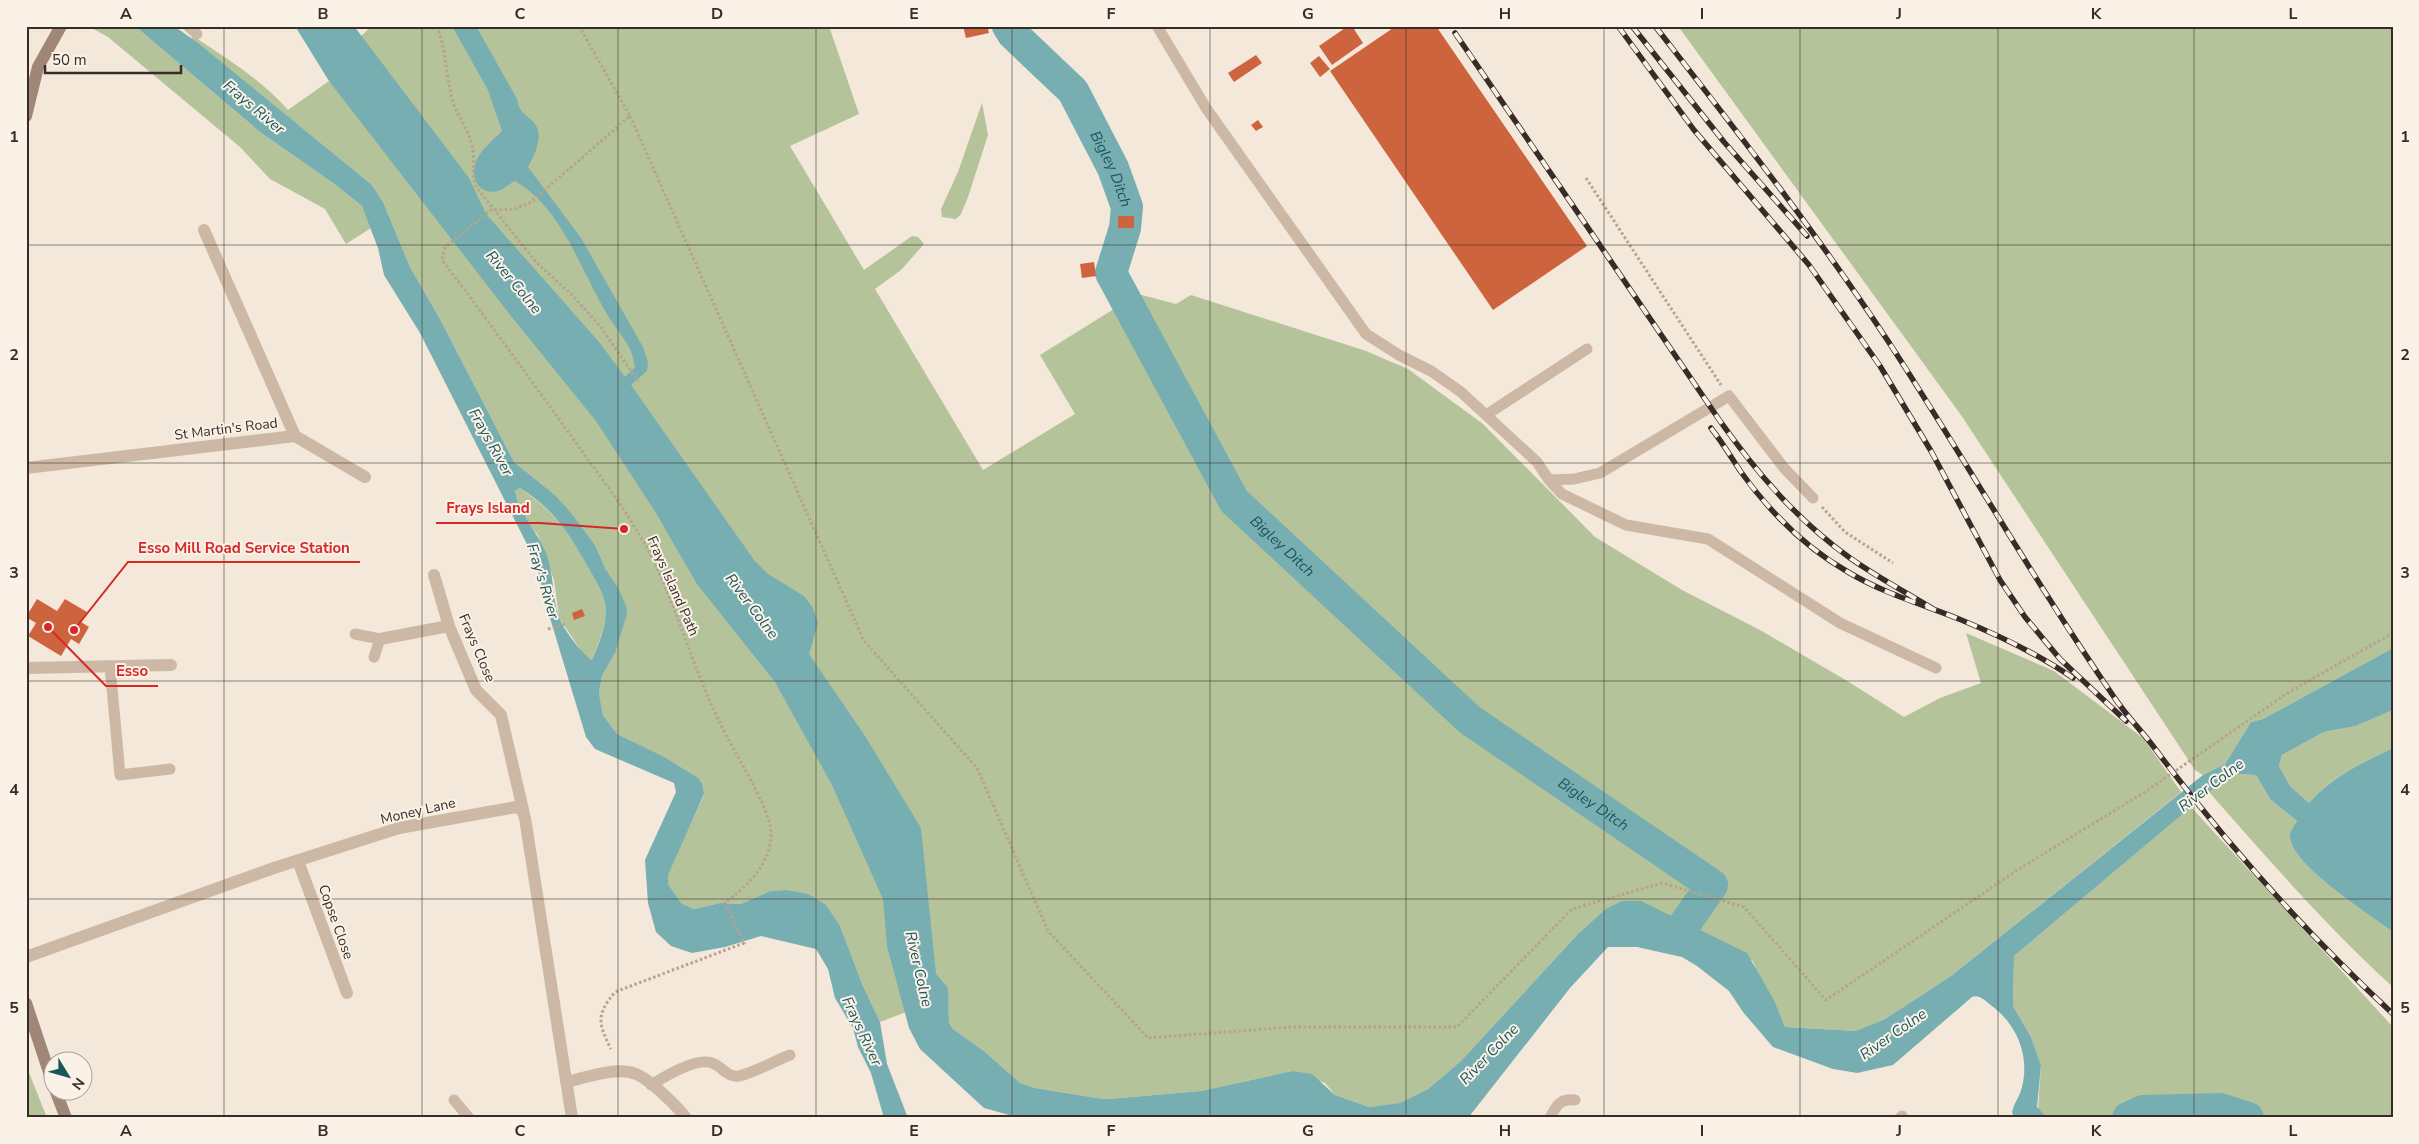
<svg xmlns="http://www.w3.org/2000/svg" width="2419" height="1144" font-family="'Nunito Sans',sans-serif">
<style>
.green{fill:#b4c399}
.water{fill:#77aeb2;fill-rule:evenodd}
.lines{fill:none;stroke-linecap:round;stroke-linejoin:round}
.river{stroke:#77aeb2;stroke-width:32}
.building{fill:#ce643d}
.path{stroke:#b8a28f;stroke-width:3;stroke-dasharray:2.5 2.5;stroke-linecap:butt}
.lane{stroke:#ccb8a5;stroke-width:11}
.street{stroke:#ccb8a5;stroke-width:12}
.secondary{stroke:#a08676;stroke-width:12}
.rail-casing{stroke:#372c27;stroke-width:5.5}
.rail{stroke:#fbf2e7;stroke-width:4;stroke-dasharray:11;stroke-linecap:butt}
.grid{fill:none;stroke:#372c27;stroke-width:1;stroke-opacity:0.55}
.labels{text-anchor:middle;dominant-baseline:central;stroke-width:4;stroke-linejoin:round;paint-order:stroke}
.street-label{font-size:14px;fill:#372c27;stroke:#fbf2e7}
.water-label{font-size:15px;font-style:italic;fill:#19565c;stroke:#fbf2e7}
.leader{fill:none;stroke:#d62828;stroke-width:2}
.callout-dot{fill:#d62828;stroke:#fbf2e7;stroke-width:2}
.callout-label{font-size:15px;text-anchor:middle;font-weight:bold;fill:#d62828;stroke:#fbf2e7;stroke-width:4;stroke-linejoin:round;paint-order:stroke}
.neatline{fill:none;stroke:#372c27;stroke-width:2}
.grid-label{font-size:16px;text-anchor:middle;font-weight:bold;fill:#372c27}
</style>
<rect width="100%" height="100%" fill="#f3e8da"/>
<!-- green -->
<path class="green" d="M88,26H135L260,132L333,183L362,206L371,228L346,244L325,209L270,179L240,147L108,37Z
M372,26H829L859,114L790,146L864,270L912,236L918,237L924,244L901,270L875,289L983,470L1075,414L1040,355L1138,294L1176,304L1191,295L1366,351L1408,369L1483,424L1595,537L1682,590L1760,630L1849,682L1904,717L1940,698L1981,683L1966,633L2054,671L2143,738L2181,792L1951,976L1885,1019L1857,1031L1785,1027L1775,1002L1759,977L1753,961L1682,921L1577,935L1461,1061L1428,1089L1401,1103L1369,1107L1335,1095L1325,1083L1292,1071L1201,1091L1120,1098L1103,1099L1035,1088L1020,1083L984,1051L953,1029L949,1023L948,996L880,1022L863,986L840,926L786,890L770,891L741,904L720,903L694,909L681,903L668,884L667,875L704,795L631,741L617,734L603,715L599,693L602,676L615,653L606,570L595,545L555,495L514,462L440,319L410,267L383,202L372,185L191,38L193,36C226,58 262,80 288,110L329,81L362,35Z
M1678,26H2393V648L2263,719L2251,722L2225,764L2203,775L2195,770L1961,415Z
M982,103L988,135L968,197L961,214L956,219L942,217L941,209L958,172Z
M520,488C556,513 568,532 589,569C595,580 603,592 605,604C608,623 598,643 592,660L584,655L559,618L554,580L538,535L522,515L514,492Z
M2393,710V748C2362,763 2331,776 2309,803L2290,786L2279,766L2282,755L2324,732L2356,726Z
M2234,774L2256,775L2270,799L2297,821C2294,826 2289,831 2290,838C2293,866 2369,914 2393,932V987C2327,927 2268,859 2209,792Z
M2191,807L2393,1027V1118H2267L2222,1102L2181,1096L2141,1106L2113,1118H2047L2038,1110L2041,1065L2031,1037L2013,1006L2014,956Z
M26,1065L47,1118H26Z"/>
<!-- water -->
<path class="water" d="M135,26H174L198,43L372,185L383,202L410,267L440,319L514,462L555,495L571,513L595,545L606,570L618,588L626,606L627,614L615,653L602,676L599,693L603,715L617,734L664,757L698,778L702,784L704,794L668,875V884L681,903L694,909L720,903L741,904L770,891L786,890L808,894L826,905L840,926L863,986L880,1022L887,1064L908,1118H884L871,1073L858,1047L853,1028L835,998L828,969L816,949L761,936L725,947L692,953L671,946L656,932L648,903L645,860L676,792L674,783L595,749L586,737L547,608L536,562L420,333L384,275L378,248L362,206L333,183L260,132ZM520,488C555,510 569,534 589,569C595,580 603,592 605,604C608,623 599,643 592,660C582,654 563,629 559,617C552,597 554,573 546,553C537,530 519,515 515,491Z
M295,26H354L469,178L486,214L599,342L625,377L635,367C633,345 617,332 607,314C580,269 562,208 515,181C509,184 504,189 498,191C478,196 470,177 476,161C481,150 493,140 502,131L488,90L452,26H476L517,99C519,110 521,111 529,118C547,131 536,152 528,167L581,238L643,347L648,362L647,371L631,385L754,560L768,574L804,596L813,608L818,623L809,654L865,736L921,828L936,974L948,988L949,1023L953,1029L984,1051L1020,1083L1035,1088L1103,1099L1120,1098L1201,1091L1292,1071L1312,1074L1335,1095L1369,1107L1400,1103L1428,1089L1461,1061L1577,935L1606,909L1622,901H1641L1747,953L1775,1002L1785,1027L1856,1031L1885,1019L1951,976L2203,775L2225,764L2251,722L2263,719L2393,648V710L2356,726L2324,732L2282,755L2279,766L2290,786L2309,803C2332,776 2362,763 2393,748V932C2369,914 2293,866 2290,838C2289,831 2294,826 2297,821L2270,799L2256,775L2234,774L2209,792L2014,956L2013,1006L2031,1037L2041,1065L2037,1107L2047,1118H2014L2012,1112C2014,1103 2020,1096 2022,1087C2030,1056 2017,1025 1992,1006C1986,1002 1980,994 1972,997L1893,1065L1857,1073L1833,1069L1773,1047L1743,1012L1729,991L1697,966L1682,957L1637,947H1608L1570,988L1468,1118H1020L984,1108L920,1049L909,1028L887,946L883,899L832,785L775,682L697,584L656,513L596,421L511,316L329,81Z
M2181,1096L2222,1102L2215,1118L2157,1114L2113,1118L2159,1097Z"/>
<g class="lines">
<!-- river -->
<g class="river">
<path id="s1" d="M1008,26L1013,34L1073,91L1113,168L1127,207L1125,228L1111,273L1234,501L1470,720L1712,885L1675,938"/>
<path d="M2128,1118L2143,1111L2220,1109L2248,1118"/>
</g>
</g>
<!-- building -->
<path class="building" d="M963,26H987L989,33L966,38Z
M1348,26H1352L1363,43L1332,65L1319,46Z
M1396,26H1436L1587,246L1493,310L1330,71Z
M1256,55L1262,63L1234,82L1228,73Z
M1319,56L1330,69L1320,77L1310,63Z
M1258,120L1263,127L1256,131L1251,125Z
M1118,216H1134V228H1118Z
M1094,262L1096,276L1082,278L1080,264Z
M37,599L57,611L65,599L87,612L81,622L89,627L79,644L71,639L61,656L28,636L36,623L26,617Z
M582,609L585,616L574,620L572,613Z"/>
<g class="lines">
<!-- path -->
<path class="path" d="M437,26C446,50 446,74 452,98C456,116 470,129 473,151C475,164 470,175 477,188L536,262L573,296L600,326L638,381
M579,26L630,116L531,202L515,209L491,210L445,247L442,260C487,319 530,379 574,440C600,477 630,514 651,556C678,610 693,669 720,723C732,749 770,807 771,832C772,862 748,887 725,902L744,943L615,992C596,1015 598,1023 611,1049
M630,116L864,641L977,768L1048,931L1148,1038L1292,1027H1457L1572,909L1662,883L1744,907L1826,1000L2022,867L2145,792L2289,692L2393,633
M1586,178L1721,385
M1822,507L1845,532L1893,563
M548,629L566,624"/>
<!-- lane -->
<path class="lane" d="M188,26L197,34
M1157,26L1206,108L1366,334L1399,355L1431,371L1461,392L1537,462L1549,480L1574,479L1600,473L1729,396L1784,468L1813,498
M1486,415L1587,349
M1549,480L1562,494L1626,525L1708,539L1840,623L1936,668
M355,634L380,639L374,657
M110,666L120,775L170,769
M651,1085C664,1077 696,1057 712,1063C722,1066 727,1078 739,1076C756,1072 774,1061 790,1055
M454,1100L469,1118
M1550,1118C1556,1106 1560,1098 1575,1100
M1900,1118L1902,1116"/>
<!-- street -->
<path class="street" d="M295,436L365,477
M26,468L295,436L204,230
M434,575L449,626L476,690L501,715L524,814
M380,639L449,626
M26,668L171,665
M298,861L347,993
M26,957L274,868L399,828L516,807L522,810L525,818L572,1118
M566,1082C585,1078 616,1066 636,1074C649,1079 677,1106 686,1118"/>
<!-- secondary -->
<path class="secondary" d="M26,116L38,67L61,26
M26,1003L52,1081
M56,1092L66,1118"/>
<defs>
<path id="rail" d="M1618,26L1694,130L1809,265L1880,366L1931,451L2000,580L2025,617L2060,659L2126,721
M1632,26L1724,142L1807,236
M1655,26C1735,129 1816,232 1888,341C1965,459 2034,581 2114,697C2125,714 2140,729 2153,746C2224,841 2305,932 2393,1014
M1455,33L1720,421C1757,473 1797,520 1850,558C1877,577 1907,593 1935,610
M1711,428C1722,442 1731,457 1741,472C1769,511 1806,548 1848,572C1883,593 1921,604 1959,619C1998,635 2038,654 2073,678"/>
</defs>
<!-- rail casing -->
<use href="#rail" class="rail-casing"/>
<!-- rail -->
<use href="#rail" class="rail"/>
</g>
<!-- grid -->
<path class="grid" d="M224,26V1118M422,26V1118M618,26V1118M816,26V1118M1012,26V1118M1210,26V1118M1406,26V1118M1604,26V1118M1800,26V1118M1998,26V1118M2194,26V1118M26,245H2393M26,463H2393M26,681H2393M26,899H2393"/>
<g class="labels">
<!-- street labels -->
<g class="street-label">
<text transform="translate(226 429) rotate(-7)">St Martin's Road</text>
<text transform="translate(673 586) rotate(66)">Frays Island Path</text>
<text transform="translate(477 648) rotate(67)">Frays Close</text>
<text transform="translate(418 811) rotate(-13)">Money Lane</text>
<text transform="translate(336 922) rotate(70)">Copse Close</text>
</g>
<!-- water labels -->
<g class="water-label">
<text transform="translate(254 107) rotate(40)">Frays River</text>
<text stroke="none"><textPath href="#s1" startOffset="179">Bigley Ditch</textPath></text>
<text transform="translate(514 282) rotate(50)">River Colne</text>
<text transform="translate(491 442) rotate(61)">Frays River</text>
<text stroke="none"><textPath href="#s1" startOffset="614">Bigley Ditch</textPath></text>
<text transform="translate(543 581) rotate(73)">Fray's River</text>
<text transform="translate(752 606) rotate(53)">River Colne</text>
<text transform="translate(2211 785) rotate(-37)">River Colne</text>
<text stroke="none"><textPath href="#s1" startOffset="1019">Bigley Ditch</textPath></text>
<text transform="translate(919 969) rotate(77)">River Colne</text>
<text transform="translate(862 1031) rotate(65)">Frays River</text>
<text transform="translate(1893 1034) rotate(-35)">River Colne</text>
<text transform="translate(1489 1054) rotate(-46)">River Colne</text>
</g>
</g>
<!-- callouts -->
<path class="leader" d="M624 529L540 523H436M74 630L128 562H360M48 627L106 686H158"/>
<g class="callout-dot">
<circle cx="624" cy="529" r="5"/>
<circle cx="74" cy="630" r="5"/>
<circle cx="48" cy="627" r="5"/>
</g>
<g class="callout-label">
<text x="488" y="513">Frays Island</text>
<text x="244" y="553">Esso Mill Road Service Station</text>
<text x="132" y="676">Esso</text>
</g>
<!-- border -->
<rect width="2419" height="1144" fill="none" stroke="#fbf2e7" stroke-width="55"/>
<!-- north arrow -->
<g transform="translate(68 1076) rotate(127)"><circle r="24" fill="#fbf2e7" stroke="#ada39a"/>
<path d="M0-4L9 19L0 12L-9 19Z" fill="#19565c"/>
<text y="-8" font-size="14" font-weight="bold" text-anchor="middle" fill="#372c27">N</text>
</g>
<!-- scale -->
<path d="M45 65v8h136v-8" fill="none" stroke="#372c27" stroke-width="2.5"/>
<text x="52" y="65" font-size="15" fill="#372c27" stroke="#fbf2e7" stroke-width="4" paint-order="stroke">50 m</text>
<rect x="28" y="28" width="2364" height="1088" class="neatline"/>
<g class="grid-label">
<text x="126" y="19">A</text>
<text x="323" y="19">B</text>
<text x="520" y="19">C</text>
<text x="717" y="19">D</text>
<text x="914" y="19">E</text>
<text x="1111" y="19">F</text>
<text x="1308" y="19">G</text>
<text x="1505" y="19">H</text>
<text x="1702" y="19">I</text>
<text x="1899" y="19">J</text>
<text x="2096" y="19">K</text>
<text x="2293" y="19">L</text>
<text x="14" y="142">1</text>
<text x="2405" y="142">1</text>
<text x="14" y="360">2</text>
<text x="2405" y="360">2</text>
<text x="14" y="578">3</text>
<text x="2405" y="578">3</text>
<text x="14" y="795">4</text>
<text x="2405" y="795">4</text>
<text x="14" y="1013">5</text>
<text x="2405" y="1013">5</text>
<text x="126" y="1136">A</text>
<text x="323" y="1136">B</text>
<text x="520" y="1136">C</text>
<text x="717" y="1136">D</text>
<text x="914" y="1136">E</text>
<text x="1111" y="1136">F</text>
<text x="1308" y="1136">G</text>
<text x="1505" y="1136">H</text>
<text x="1702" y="1136">I</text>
<text x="1899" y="1136">J</text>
<text x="2096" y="1136">K</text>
<text x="2293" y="1136">L</text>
</g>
</svg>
